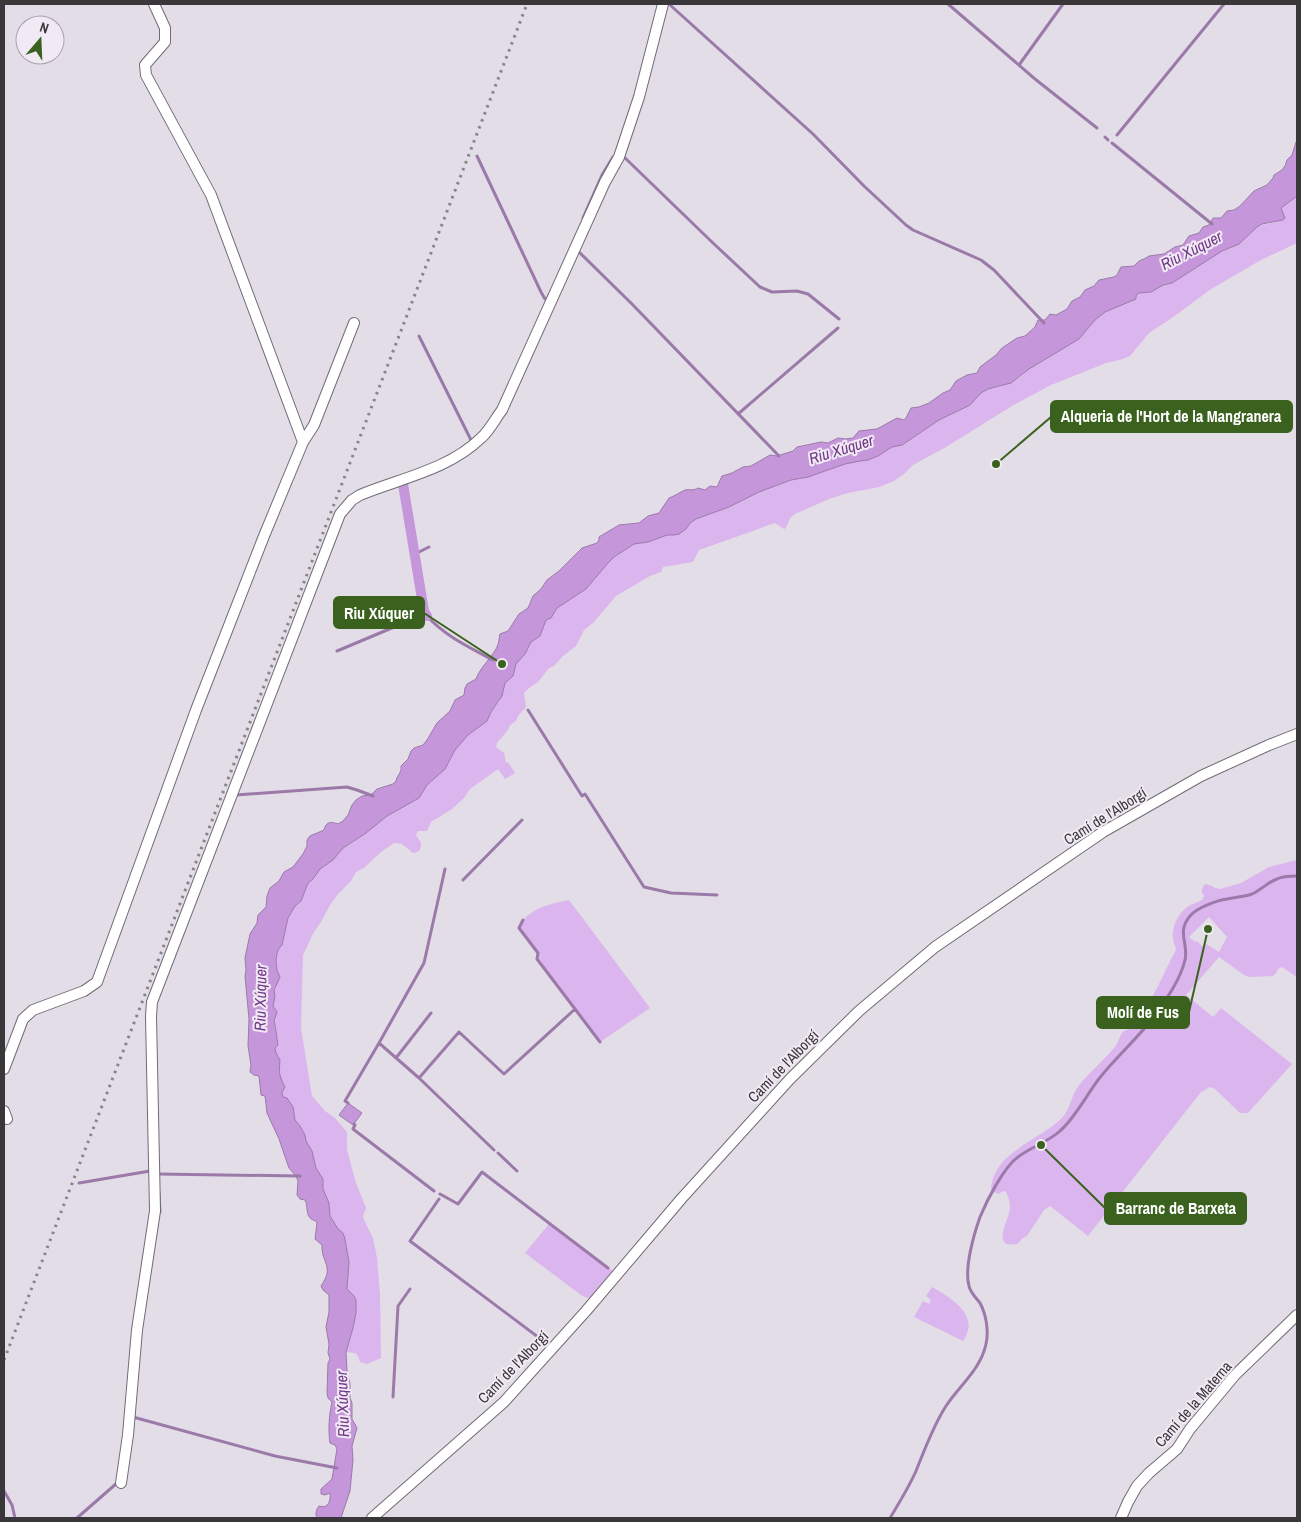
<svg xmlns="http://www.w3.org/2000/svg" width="1301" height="1522" font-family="'Archivo Narrow',sans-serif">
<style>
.green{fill:#dbb5ed;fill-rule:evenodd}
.water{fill:#c596da;stroke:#9b7aaa}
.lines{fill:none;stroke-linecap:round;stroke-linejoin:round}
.stream{stroke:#9b7aaa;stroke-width:3}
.canal{stroke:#c596da;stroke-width:10}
.street-casing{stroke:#716b74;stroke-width:12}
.street{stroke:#fff;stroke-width:10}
.rail{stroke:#88848a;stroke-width:3;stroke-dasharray:2.5 5;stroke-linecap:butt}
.labels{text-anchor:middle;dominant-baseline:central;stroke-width:4;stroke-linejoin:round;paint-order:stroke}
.street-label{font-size:15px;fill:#3a373b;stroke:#f1eaf4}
.water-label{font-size:16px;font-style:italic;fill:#703788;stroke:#f1eaf4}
.leader{fill:none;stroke:#3a621e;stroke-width:2}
.callout-dot{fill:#3a621e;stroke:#f1eaf4;stroke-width:2}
.callout{fill:#3a621e;stroke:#3a621e;stroke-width:2}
.callout-label{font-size:16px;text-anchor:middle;font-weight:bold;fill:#fff}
</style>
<rect width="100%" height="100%" fill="#e3dde7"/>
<!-- green -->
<path class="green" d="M1297,196V243L1261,260L1211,289L1176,315L1149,333L1130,356L1123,359L1106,363L1051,385L1012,406L946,447L913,465L904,474L894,481L879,487L848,493L829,499L795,514L790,518L786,528L784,529L775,523L699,550L693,562L663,567L661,572L650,576L616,596L593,623L584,630L576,646L563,656L554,666L549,668L538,682L529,688L524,693L526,707L518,716L516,721L510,725L508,730L497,743L496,747L504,753L506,763L508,762L515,773L505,779L498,769L470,789L464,798L452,809L431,822L427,831H418L416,835L421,843C421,849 420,852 413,853L402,844L394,843L381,852L364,868L356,872L351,881L338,894L330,905L321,922L314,932L303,955L301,1028L312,1096L325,1111L335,1118L347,1132V1150L351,1165L356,1183L366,1208L363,1216L364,1220L373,1238L377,1258L380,1294L381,1358L367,1364L360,1362C357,1350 355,1354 346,1352C352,1332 362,1308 347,1289L349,1262L345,1239L343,1233L338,1229L330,1216L329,1203L323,1189V1179L316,1168L312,1151L306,1141L305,1135L300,1126L295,1120L293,1107L289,1101L283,1097V1084L281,1082L279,1057L275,1053L277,1028L274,1021L277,1012L273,1006C274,1000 274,996 274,990C274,986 278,983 279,979C280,975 277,971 277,968C275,959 275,951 282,945L288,918L295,906L301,901L308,883L314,879L320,869L333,860L343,848L366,833L387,816L419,798L427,785L433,780L450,759L455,750L468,735L487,721L491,712L499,702L505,683L513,676L516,664L525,654L531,642L540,636L546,620L551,618L557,608L586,589L608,562L614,557L634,543L647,542L667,535H674L686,529L690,523L696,519L729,507L759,492L791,480L808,477L845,464L860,460H868L878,456L892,447L902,445L939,420L970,405L981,393L988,389L999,387L1020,377L1029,369L1079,339L1095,320L1105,312L1113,308L1120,306L1139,293L1151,292L1163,285L1172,283L1222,251L1239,244L1257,227L1262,225L1278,222L1282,212L1281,208Z
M1297,860V977L1282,967L1278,969L1277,972L1273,976L1250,977L1244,975L1219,957L1186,995L1213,1017L1221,1008L1292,1064L1248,1113H1240L1215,1089L1210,1087L1201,1092L1088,1236L1050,1206L1044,1210L1027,1236L1023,1238L1017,1244C989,1249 1010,1219 1010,1207C1010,1202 1008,1196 1006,1192L1003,1191L999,1194L991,1191C992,1152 1039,1141 1062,1118C1071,1109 1071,1094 1080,1084C1090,1072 1103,1061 1114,1048C1118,1044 1119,1036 1123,1032C1124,1031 1129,1029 1130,1028C1135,1024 1140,1016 1144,1010C1157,991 1165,970 1176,950C1176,946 1173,943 1173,939C1171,928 1178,914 1187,907C1192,904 1197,903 1202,900L1204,896C1201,891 1201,889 1205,884L1212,886L1215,888L1220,889L1241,883L1269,867ZM1209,917L1227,937L1219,952L1206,944L1203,947L1197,941L1195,942L1189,937Z
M569,900L650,1008L600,1042L537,959L538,953L519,928C527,908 551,904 569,900Z
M549,1224L614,1272L592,1298H587L581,1295L525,1253Z
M932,1287C946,1295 973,1310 968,1330C967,1334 965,1338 963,1341L914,1317L923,1301L929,1304L931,1300L926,1296Z"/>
<!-- water -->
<path class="water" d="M1297,139V196L1281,208L1285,218L1283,220L1262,224L1257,227L1239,244L1222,251L1172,283L1163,285L1151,292L1139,293L1136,295V299L1105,312L1095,320L1079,339L1029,369L1011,383L988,389L981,393L970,405L939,420L902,445L892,447L878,456L868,460L860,461L845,464L808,477L791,480L759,492L729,507L696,519L690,523L686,529L679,534L674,535H667L648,542L634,544L614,557L608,563L586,589L557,608L551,618L546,620L540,636L531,642L525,654L516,664L513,676L505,683L502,696L491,712L487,721L468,735L455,750L445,769L427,785L419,798L387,816L366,833L343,848L333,860L320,869L313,879L308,883L301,901L295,906L288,918L282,945C276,950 275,961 277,969C277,972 279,974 280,977L274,990L275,996L273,1006L277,1012L274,1021C277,1029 276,1037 278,1045L275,1048L276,1053L280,1060C279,1073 279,1076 285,1087L282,1092L283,1097L287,1098L293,1107L295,1120L300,1126L305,1135L306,1141L312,1151L316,1168L323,1179V1189L329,1203L330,1216L338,1229L343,1233L345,1239L349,1262L347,1289L354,1296L356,1300V1313L353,1328L346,1352L347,1371L350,1384V1398L352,1403V1419L357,1428L352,1446L353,1460L350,1491L341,1518H317C315,1514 316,1510 319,1506C328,1509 331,1501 330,1493L325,1495L321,1494V1489L332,1479L337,1449L335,1445L330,1443C328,1430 329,1415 332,1402L328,1398L327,1393L328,1363L330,1359L328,1353L329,1344L326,1327L329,1312V1295L323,1290L321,1286C335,1266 321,1263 322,1245L315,1239L317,1223L316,1221C304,1218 309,1208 305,1200L300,1199L297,1195L298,1181L296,1176L289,1168L279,1139L267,1113L265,1096L261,1095L259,1076L254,1075L250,1072L251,1065L248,1046L249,1019L245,976L246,970L245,958L250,934L257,923L258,915L266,907L267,896L270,888L279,881L284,872L293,867L303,854L307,846V840L310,836L324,830C326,822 330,821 338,824L343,821L348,815L352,805L356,800L362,796L371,795L377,789L393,784L396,781C397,775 402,773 401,766L408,759L411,751L414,748L423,745L427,740L437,723L450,711L455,700L464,695L465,688L467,684L476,679C479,669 493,656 497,647C499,643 499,638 500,634L508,631L519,614L528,608L533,596L541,589L547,580L559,571L582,548L597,543L599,540V537L619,525L639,523L648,516L659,513L669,498C675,496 680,492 685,490C690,489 693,491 698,488L705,490L710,486L717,487L722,476L732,473L743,467L751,466L770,455L777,456L793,451L797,447L821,442L828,443L838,438L845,439L853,438L859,431L877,429L897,418L904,420L906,418L911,408L919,407L929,403L943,393L950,390L956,381L967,375L977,373L980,367L996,355L1002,348L1017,338L1025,336L1035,327L1038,320H1045L1050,314L1056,315L1067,309L1072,301L1080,297L1085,290L1094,286L1099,280L1114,277L1117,275L1121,267L1134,266L1139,261L1146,258L1149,256L1164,254L1175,247L1183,245L1189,236L1199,233L1203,227L1209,225L1213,218H1221L1227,211L1234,210L1240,206L1254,191L1267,185L1273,178L1274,175L1282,170L1285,166L1287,160L1292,155Z
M348,1103L362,1113L353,1125L339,1115Z"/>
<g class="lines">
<!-- stream -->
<path class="stream" d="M669,4L813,134L864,186L906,225L913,230L981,260L994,270L1044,323
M948,4L1035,79L1097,128
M1019,65L1063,4
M1117,135L1224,4
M1105,137L1108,140
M1112,143L1212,224
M477,156L541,292L545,299L548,298L549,295
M623,156L713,243L760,287L772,292L797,291L808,294L839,319
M583,218L602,175L613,157
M578,251L632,304L779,456
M419,336L471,440L470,443
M738,414L838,328
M405,483L417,553L429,547
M337,651L418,617L427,616C445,636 469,647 493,660
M528,710L582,796L585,794L644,887L671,893L717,895
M236,795L347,787L357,790L373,796
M463,880L522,820
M523,920L519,928L538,953L537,959L575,1009
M379,1043L424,963L445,869
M396,1058L431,1013
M419,1078L459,1032L504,1074L575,1009L600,1042
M348,1103L345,1101L379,1043L419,1078L494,1150
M354,1124L355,1125L353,1129L434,1191
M498,1153L517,1171
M158,1174L300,1176
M79,1183L150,1171
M159,1193L160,1212
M440,1194L458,1204L482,1172L608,1268
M439,1199L410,1241L550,1346
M393,1397L398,1306L410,1289
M134,1416L133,1417L275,1456L337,1468
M4,1491L12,1505L15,1518
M77,1518L117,1483
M890,1518C899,1503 909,1487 916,1471C925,1449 933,1426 946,1406C959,1386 981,1369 986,1344C989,1331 986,1314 980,1303C976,1298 970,1292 969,1286C964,1268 974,1234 980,1217C987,1200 1004,1167 1018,1157C1031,1147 1048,1142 1060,1131C1075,1118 1086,1096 1098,1080C1115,1058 1136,1040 1153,1018C1165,1001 1180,981 1185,960C1189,943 1176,933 1190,916C1196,908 1218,900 1227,899C1236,897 1244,897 1252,894C1261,890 1268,882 1277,879C1283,876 1290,876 1297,876"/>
<!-- canal -->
<path class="canal" d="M403,484L424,611L427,616"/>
<defs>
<path id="street" d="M154,4L165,28V42L145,65L146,75L211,195L303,442
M4,1069L23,1019L33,1010L84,991L97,982L196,710L264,536L303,442L314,425L354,323
M4,1111L7,1119
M121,1483L128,1435L137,1330L155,1211L151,1016L152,1002L340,514L352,500L360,495C401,478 448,470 481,438C490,430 495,419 502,410L605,182L619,157L639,97L663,4
M372,1518L504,1402L586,1311L682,1198L790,1079L859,1011L935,947L1103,832L1201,776L1269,745L1297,734
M1121,1518L1128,1502L1137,1486L1149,1473L1177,1449L1190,1429L1235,1375L1297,1315"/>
</defs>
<!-- street casing -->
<use href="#street" class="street-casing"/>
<!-- street -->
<use href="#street" class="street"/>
<!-- rail -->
<path class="rail" d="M4,1360L527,4"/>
</g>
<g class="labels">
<!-- street labels -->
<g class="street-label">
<text transform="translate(1105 816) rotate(-32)">Camí de l'Alborgí</text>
<text transform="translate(783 1066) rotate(-46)">Camí de l'Alborgí</text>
<text transform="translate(513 1367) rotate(-46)">Camí de l'Alborgí</text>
<text transform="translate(1193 1404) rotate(-49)">Camí de la Materna</text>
</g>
<!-- water labels -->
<g class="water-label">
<text transform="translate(1191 250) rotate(-27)">Riu Xúquer</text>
<text transform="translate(841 449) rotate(-17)">Riu Xúquer</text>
<text transform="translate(260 998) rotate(-89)">Riu Xúquer</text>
<text transform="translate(342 1404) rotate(-92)">Riu Xúquer</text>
</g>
</g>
<!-- callouts -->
<path class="leader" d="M996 464L1051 417M502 664L424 613M1208 929L1189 1012M1041 1145L1105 1208"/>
<g class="callout-dot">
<circle cx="996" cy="464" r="5"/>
<circle cx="502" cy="664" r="5"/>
<circle cx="1208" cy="929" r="5"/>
<circle cx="1041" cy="1145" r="5"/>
</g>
<g class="callout">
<rect x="1051" y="401" width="241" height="31" rx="5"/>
<rect x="334" y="597" width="90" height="31" rx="5"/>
<rect x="1097" y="997" width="92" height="31" rx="5"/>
<rect x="1105" y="1193" width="141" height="31" rx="5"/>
</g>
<g class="callout-label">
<text x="1171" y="422">Alqueria de l'Hort de la Mangranera</text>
<text x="379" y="619">Riu Xúquer</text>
<text x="1143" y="1018">Molí de Fus</text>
<text x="1176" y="1214">Barranc de Barxeta</text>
</g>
<!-- border -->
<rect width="1301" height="1522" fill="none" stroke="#3a373b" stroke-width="10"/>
<!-- north arrow -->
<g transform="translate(40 40) rotate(19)"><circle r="24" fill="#f1eaf4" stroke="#a8a2aa"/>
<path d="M0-4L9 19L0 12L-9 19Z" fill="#3a621e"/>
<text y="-8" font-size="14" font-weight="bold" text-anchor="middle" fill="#3a373b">N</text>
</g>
</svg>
